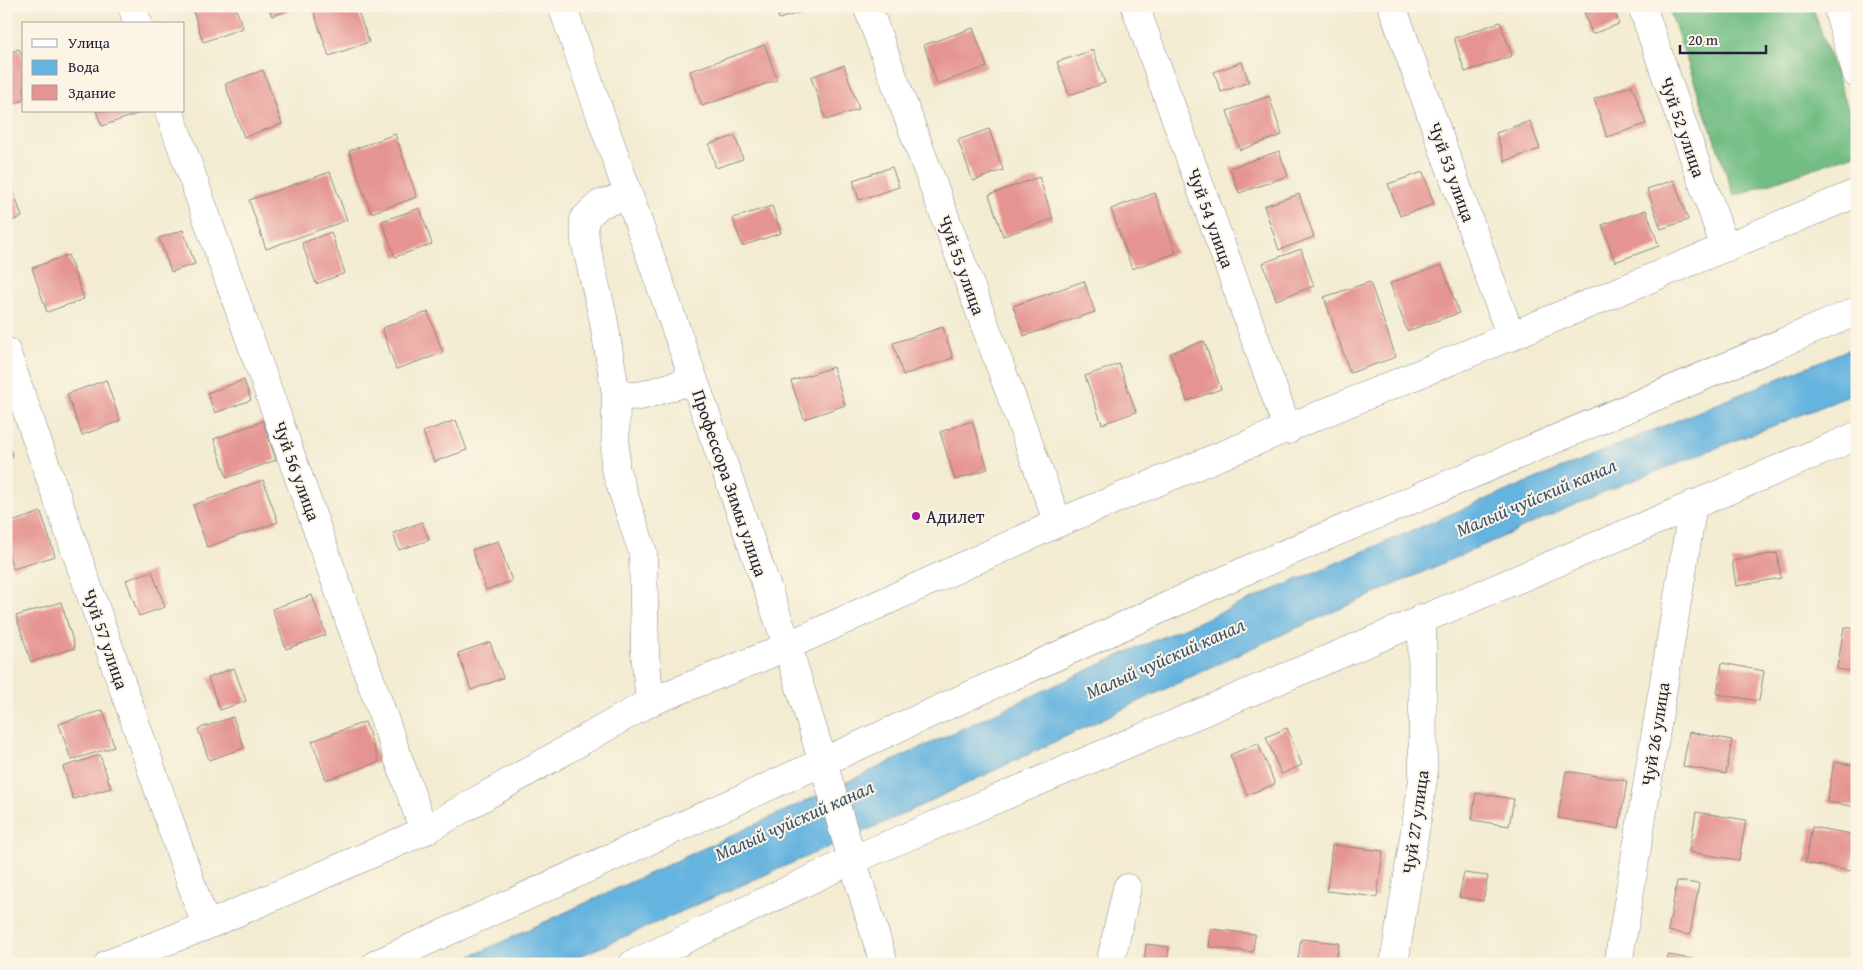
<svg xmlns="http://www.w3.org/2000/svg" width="1863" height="970" font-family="'Gentium Book Plus',serif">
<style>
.forest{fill:#72bd84;stroke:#4a7060}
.water{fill:#65b4df;stroke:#446b8d}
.building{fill:#e59491}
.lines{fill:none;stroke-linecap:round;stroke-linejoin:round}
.minor-casing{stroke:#8a8786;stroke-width:29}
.minor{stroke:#fff;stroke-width:28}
.poi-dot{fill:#b5179e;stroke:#fcf5e5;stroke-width:2}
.labels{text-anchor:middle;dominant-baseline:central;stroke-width:4;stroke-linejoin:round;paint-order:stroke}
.street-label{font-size:18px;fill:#22223b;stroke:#fcf5e5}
.poi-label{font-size:18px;fill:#22223b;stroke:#fcf5e5;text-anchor:start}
.water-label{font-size:19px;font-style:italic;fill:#395574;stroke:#fcf5e5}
</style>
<rect width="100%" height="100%" fill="#fcf5e5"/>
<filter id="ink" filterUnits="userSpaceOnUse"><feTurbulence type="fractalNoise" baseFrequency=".02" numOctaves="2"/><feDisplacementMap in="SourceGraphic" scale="10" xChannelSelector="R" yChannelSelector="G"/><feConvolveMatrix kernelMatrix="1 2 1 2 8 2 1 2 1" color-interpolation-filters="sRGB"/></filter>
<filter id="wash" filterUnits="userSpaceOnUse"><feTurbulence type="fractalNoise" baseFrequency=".0096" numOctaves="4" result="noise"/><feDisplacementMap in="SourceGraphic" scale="20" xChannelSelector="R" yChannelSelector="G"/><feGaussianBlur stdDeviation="1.12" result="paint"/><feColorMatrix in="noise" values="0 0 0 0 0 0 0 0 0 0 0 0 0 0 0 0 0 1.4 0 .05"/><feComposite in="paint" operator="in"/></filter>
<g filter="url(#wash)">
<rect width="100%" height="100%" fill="#f3ecd2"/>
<!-- forest -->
<path class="forest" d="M1668,6H1812L1857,134V153L1734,196Z"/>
<!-- water -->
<path class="water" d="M1857,346V393L1601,493L1245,651L899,816L562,964H454L1123,654L1470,506Z"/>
<g id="blocks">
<!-- building -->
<path class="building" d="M207,6H235L243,28L203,42L193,11Z
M268,6H300V7L272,16Z
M325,6H356L369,42L329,56L313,10Z
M775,6H817V7L779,19Z
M1582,6H1613L1619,24L1592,34Z
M1500,22L1512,56L1465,72L1454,38Z
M973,28L987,67L937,84L924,45Z
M765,45L777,80L702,106L690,71Z
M19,49L24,62V100L6,106V54Z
M1093,50L1105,83L1069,95L1057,62Z
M1242,62L1249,82L1221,92L1214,72Z
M844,65L859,109L826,120L811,77Z
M263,70L282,124L244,137L225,84Z
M1632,85L1646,124L1607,137L1594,99Z
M1269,96L1282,135L1240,150L1227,111Z
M96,111H143V112L102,126Z
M1530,121L1540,149L1505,161L1496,133Z
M989,129L1003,170L973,181L958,140Z
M395,134L417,197L371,213L349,151Z
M735,136L743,159L716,168L709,144Z
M1279,151L1288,176L1239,193L1230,168Z
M892,167L899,187L859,200L853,180Z
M330,172L347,220L266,249L249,200Z
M1423,172L1434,204L1400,216L1388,184Z
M1039,177L1053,219L1003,236L989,195Z
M9,178L22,217L6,223V179Z
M1674,180L1688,220L1661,229L1647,189Z
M1155,193L1176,253L1132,269L1111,209Z
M1299,194L1314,237L1279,250L1264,206Z
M772,206L781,233L742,246L733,218Z
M420,208L432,244L395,257L382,221Z
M1646,210L1659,246L1615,262L1602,225Z
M183,230L195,264L171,272L159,238Z
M331,232L345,273L316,284L302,243Z
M1301,249L1314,286L1276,300L1263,263Z
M68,255L84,299L47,312L32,268Z
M1442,265L1459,313L1407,331L1390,283Z
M1084,281L1095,312L1024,336L1013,306Z
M1370,282L1396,357L1350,373L1324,297Z
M428,312L443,353L396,369L382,328Z
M943,327L953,358L903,375L893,343Z
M1204,341L1221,389L1187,401L1170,353Z
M1119,364L1136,412L1102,424L1085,376Z
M833,367L845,405L804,419L791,381Z
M106,380L120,421L82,435L67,394Z
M244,380L251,400L215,413L207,393Z
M456,420L467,450L434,462L423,432Z
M263,421L276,460L227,478L214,439Z
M972,421L988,469L955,480L940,432Z
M6,438L13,457L6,459Z
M263,480L278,522L207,547L193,505Z
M41,512L55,556L13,569L6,547V524Z
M422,522L429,540L399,550L393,533Z
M498,541L512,581L486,590L472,550Z
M1777,553L1781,578L1736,586L1732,561Z
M152,571L165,607L139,616L126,580Z
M312,595L326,635L286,649L272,609Z
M61,602L75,648L31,662L16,616Z
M1844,627L1857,629V672L1837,669Z
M490,642L503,678L471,690L458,653Z
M1722,663L1764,671L1759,701L1717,694Z
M234,668L246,701L220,710L208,678Z
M103,710L114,747L71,760L59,724Z
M233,717L244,748L209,760L198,729Z
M365,722L379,762L326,780L312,741Z
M1287,728L1302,765L1281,774L1266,737Z
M1689,732L1732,740L1726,774L1683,766Z
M1258,743L1275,784L1247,795L1230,755Z
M100,755L111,788L73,799L63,767Z
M1834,762L1857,766V807L1827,802Z
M1566,771L1627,781L1619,829L1558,818Z
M1476,793L1514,799L1509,826L1472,820Z
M1696,812L1746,820L1739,860L1689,852Z
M1812,827L1857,835L1851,871L1805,863Z
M1332,845L1383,851L1377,897L1327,891Z
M1464,873L1488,876L1483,901L1459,897Z
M1677,881L1699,884L1690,935L1668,931Z
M1211,929L1255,934L1253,952L1209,947Z
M1301,939L1339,943L1336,964L1298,959Z
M1146,944L1169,947L1167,964H1144Z
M1668,955L1714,963V964H1667Z"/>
</g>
</g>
<g filter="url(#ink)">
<use href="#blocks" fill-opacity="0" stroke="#8a8786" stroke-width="1"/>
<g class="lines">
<defs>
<path id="minor" d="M132,6L138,24
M562,6L787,644L884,964
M867,6L1058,523
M1135,6L1288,430
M1392,6L1511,337
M1642,6L1725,248
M1837,6L1857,74
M169,111L424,831
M629,196L600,204L584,219L585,241L603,317L616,395L615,468L643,553L645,653L650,702
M6,351L206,926
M616,395L640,396L694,380
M108,964L206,926L424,831L650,702L765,656L1058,523L1857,193
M376,964L1256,566L1857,311
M633,964L852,860L1857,436
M1110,964L1127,888
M1394,964L1423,780L1422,618
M1618,964L1693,504"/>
</defs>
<!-- minor casing -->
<use href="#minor" class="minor-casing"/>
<!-- minor -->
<use href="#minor" class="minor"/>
</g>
</g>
<!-- markers -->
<circle class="poi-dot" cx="916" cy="516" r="5"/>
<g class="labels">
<!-- street labels -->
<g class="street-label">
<text transform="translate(1683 127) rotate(71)">Чуй 52 улица</text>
<text transform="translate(1452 172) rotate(70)">Чуй 53 улица</text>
<text transform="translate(1211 218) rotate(70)">Чуй 54 улица</text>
<text transform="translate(962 265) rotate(70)">Чуй 55 улица</text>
<text transform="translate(297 471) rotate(70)">Чуй 56 улица</text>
<text transform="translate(730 483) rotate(71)">Профессора Зимы улица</text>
<text transform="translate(106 639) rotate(71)">Чуй 57 улица</text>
<text transform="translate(1655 734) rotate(-81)">Чуй 26 улица</text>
<text transform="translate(1415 822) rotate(-82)">Чуй 27 улица</text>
</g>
<!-- poi labels -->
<g class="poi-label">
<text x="926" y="516">Адилет</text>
</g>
<!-- water labels -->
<g class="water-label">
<text transform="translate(1536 497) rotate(-23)">Малый чуйский канал</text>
<text transform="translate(1165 658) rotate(-24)">Малый чуйский канал</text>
<text transform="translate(794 820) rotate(-24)">Малый чуйский канал</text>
</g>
</g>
<!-- margin -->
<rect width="1863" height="970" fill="none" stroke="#fcf5e5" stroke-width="25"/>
<!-- legend -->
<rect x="22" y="22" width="162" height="90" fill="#fcf5e5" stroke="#a5a1a1"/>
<rect x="32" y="39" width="25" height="8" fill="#ffffff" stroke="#a5a1a1"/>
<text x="68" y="48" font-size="15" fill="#22223b">Улица</text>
<rect x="32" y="60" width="25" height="15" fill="#65b4df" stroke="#a5a1a1"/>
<text x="68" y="72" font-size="15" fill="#22223b">Вода</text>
<rect x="32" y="85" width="25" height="15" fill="#e59491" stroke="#a5a1a1"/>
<text x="68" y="98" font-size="15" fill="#22223b">Здание</text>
<!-- scale -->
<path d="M1680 45v8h86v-8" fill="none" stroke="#22223b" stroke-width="2.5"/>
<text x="1688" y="45" font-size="15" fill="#22223b" stroke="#fcf5e5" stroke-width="4" paint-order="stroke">20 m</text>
</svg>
